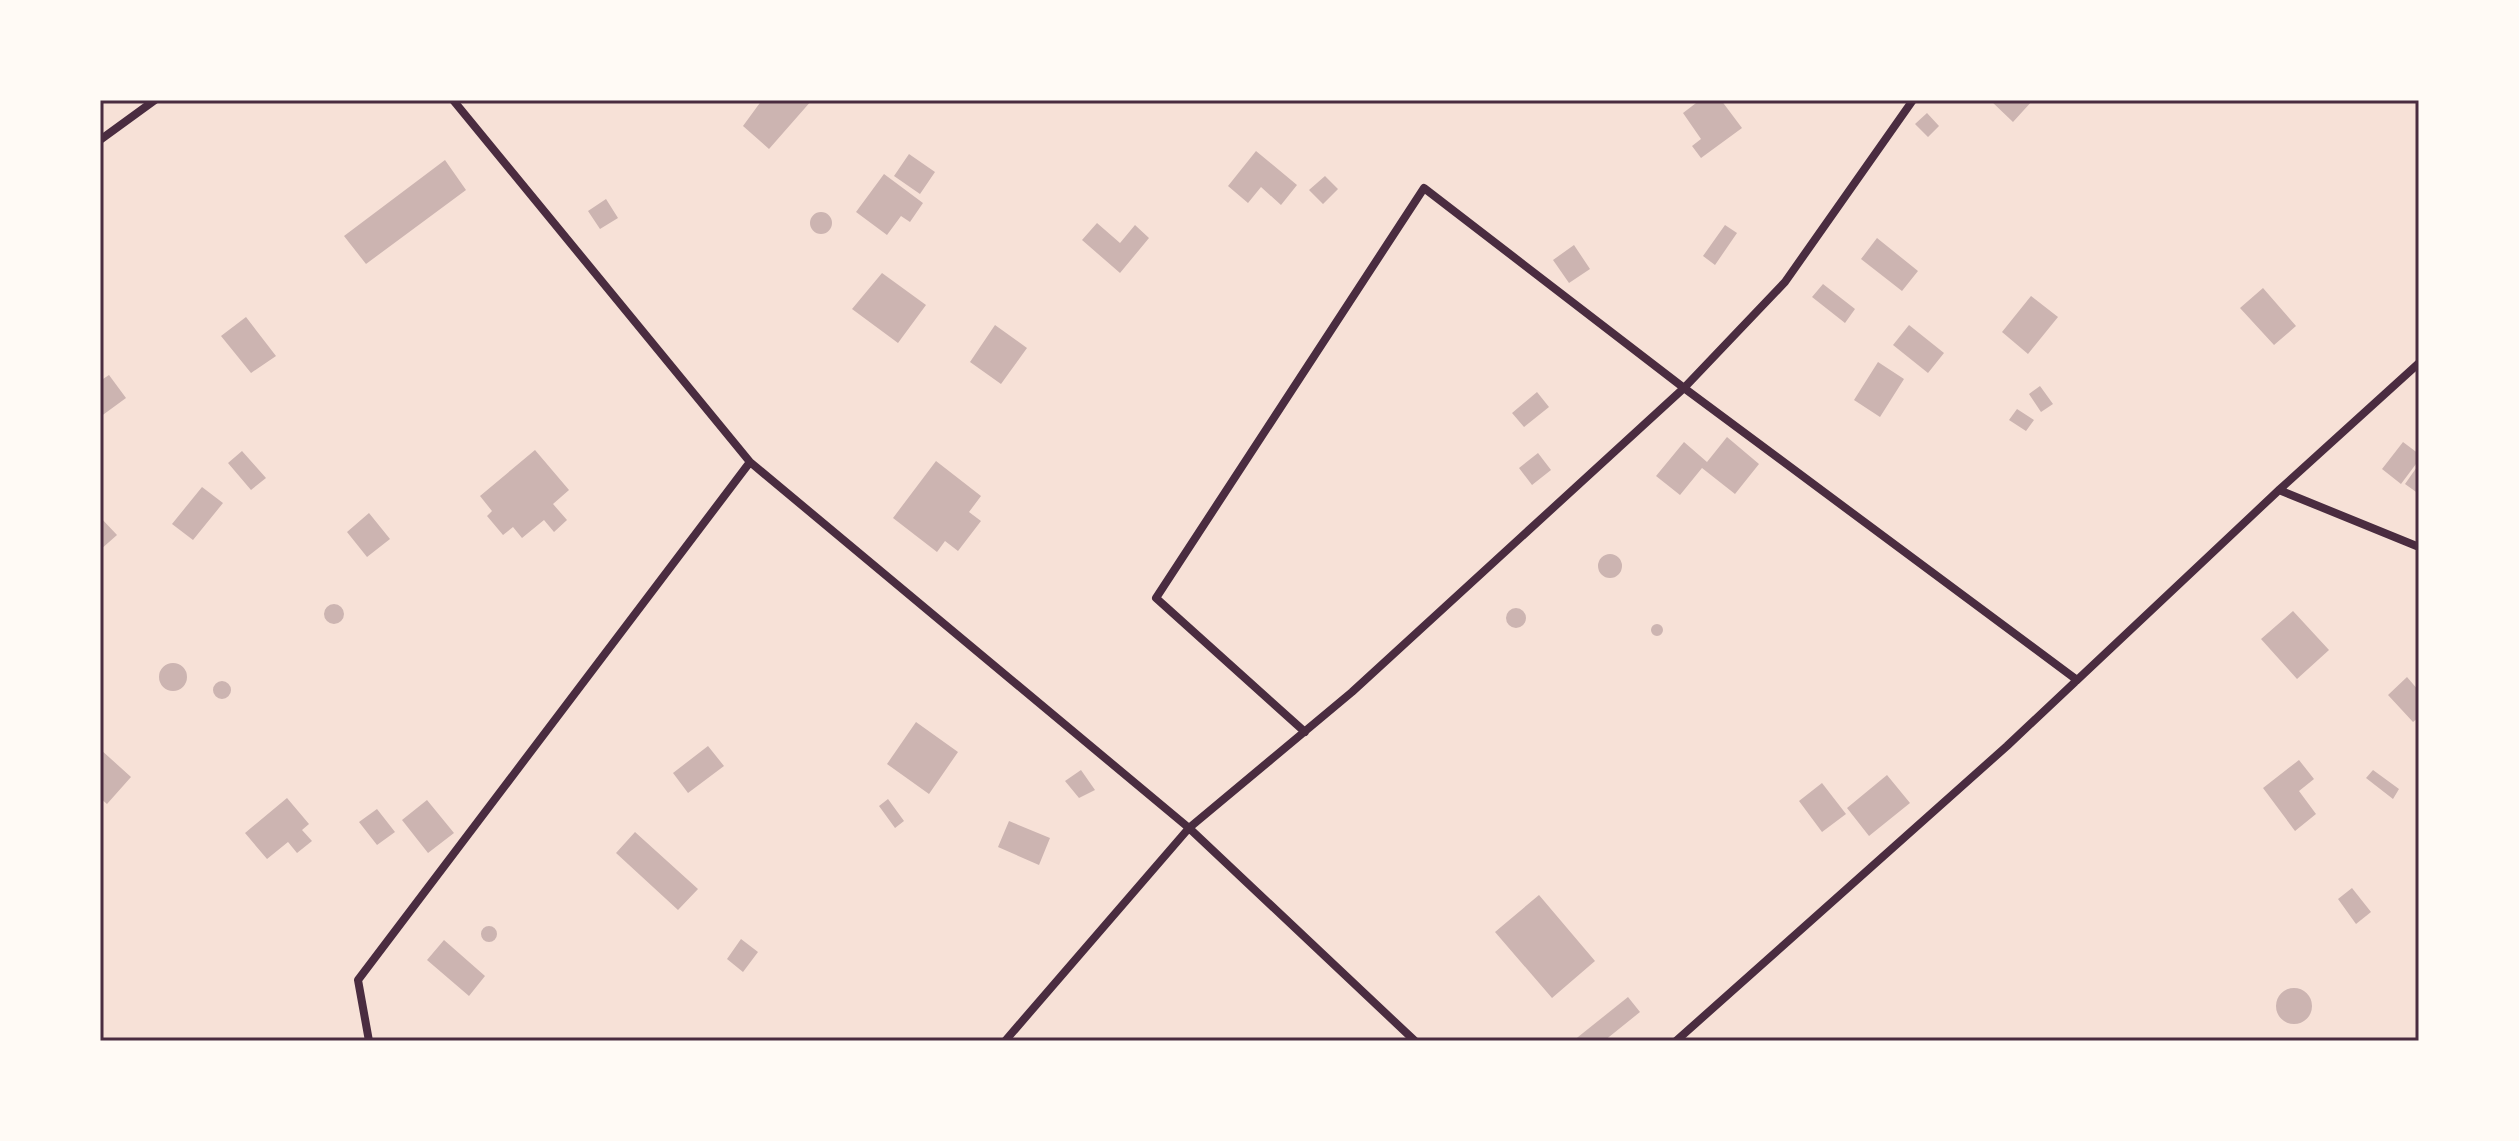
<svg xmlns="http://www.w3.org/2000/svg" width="2519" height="1141" font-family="Karla,sans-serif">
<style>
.building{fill:#ccb4b1}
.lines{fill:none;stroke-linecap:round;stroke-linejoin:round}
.minor{stroke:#4a2c40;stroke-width:8}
.neatline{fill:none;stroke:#4a2c40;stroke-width:3}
</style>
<rect width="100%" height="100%" fill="#f7e1d7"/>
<!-- building -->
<path class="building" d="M762,100H812L769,149L743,126Z
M1700,100H1721L1742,128L1701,158L1692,146L1701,139L1683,113Z
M1990,100H2033L2013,122Z
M1927,113L1939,126L1928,137L1915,124Z
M1256,151L1297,185L1281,205L1261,187L1248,203L1228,186Z
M909,154L935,172L920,194L894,176Z
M445,160L466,190L366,264L344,236Z
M884,174L923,203L910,222L901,216L887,235L856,212Z
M1325,176L1338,189L1323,204L1309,190Z
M606,199L618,218L600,229L588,211Z
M810 223a11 11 0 1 1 22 0a11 11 0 1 1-22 0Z
M1097,223L1120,243L1135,225L1149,238L1120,273L1082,240Z
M1725,225L1737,233L1715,265L1703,256Z
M1877,238L1918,271L1902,291L1861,259Z
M1574,245L1590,269L1569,283L1553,260Z
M882,273L926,305L898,343L852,309Z
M1823,284L1855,309L1845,323L1812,297Z
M2263,288L2296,326L2274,345L2240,308Z
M2031,296L2058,317L2028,354L2002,332Z
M246,317L276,356L251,373L221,336Z
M995,325L1027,348L1001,384L970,362Z
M1909,325L1944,353L1928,373L1893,345Z
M1878,362L1904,379L1880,417L1854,400Z
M109,375L126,398L100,417V381Z
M2040,386L2053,404L2041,412L2029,394Z
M1537,392L1549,407L1524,427L1512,413Z
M2017,409L2034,420L2026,431L2009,420Z
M1727,437L1759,464L1735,494L1702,468L1680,495L1656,476L1684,442L1707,462Z
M2403,442L2419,454V460L2401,484L2382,469Z
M535,450L569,490L553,504L567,520L554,532L544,520L522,538L513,527L503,535L487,516L492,511L480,496Z
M242,451L266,478L251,490L228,463Z
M1538,453L1551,470L1532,485L1519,468Z
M936,461L981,496L969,512L981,521L958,551L945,541L937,552L893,518Z
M2419,464V494L2405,484Z
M202,487L223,503L193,540L172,524Z
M369,513L390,539L367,557L347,532Z
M100,517L117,535L100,550Z
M1598 566a12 12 0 1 1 24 0a12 12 0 1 1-24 0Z
M324 614a10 10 0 1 1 20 0a10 10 0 1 1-20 0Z
M1506 618a10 10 0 1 1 20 0a10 10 0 1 1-20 0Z
M2293,611L2329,650L2297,679L2261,639Z
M1651 630a6 6 0 1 1 12 0a6 6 0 1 1-12 0Z
M159 677a14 14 0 1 1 28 0a14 14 0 1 1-28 0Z
M2407,677L2419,691V717L2413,722L2388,695Z
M213 690a9 9 0 1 1 18 0a9 9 0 1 1-18 0Z
M916,722L958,752L929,794L887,764Z
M708,746L724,766L688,793L673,773Z
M100,749L131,777L107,804L100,798Z
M2299,760L2314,779L2299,791L2316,814L2295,831L2263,788Z
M1081,770L1095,790L1079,798L1065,781Z
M2373,770L2399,789L2393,799L2366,778Z
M1887,775L1910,803L1869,836L1847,808Z
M1822,783L1846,814L1822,832L1799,801Z
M287,798L309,824L302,830L312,841L297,853L288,842L267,859L245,833Z
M888,799L904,821L895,828L879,806Z
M427,800L454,833L428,853L402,820Z
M377,809L395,832L377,845L359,822Z
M1009,821L1050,838L1039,865L998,847Z
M635,832L698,889L678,910L616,853Z
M2352,888L2371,912L2356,924L2338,899Z
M1539,895L1595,961L1552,998L1495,932Z
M481 934a8 8 0 1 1 16 0a8 8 0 1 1-16 0Z
M741,939L758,952L743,972L727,959Z
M444,940L485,976L469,996L427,960Z
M2276 1006a18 18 0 1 1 36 0a18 18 0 1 1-36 0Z
M1628,997L1640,1012L1604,1041H1573Z"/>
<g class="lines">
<!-- minor -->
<path class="minor" d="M453,100L750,462L1189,828L1415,1041
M100,140L155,100
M2279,490L2419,547
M1305,732L1156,598L1424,188L1684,388L2077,680
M369,1041L358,980L750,462
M1005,1041L1189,828L1352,692L1684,388L1785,282L1913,100
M1676,1041L2007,746L2279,490L2419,363"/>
</g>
<!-- border -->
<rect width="2519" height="1141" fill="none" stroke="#fffaf5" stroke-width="204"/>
<rect x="102" y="102" width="2315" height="937" class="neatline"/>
</svg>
